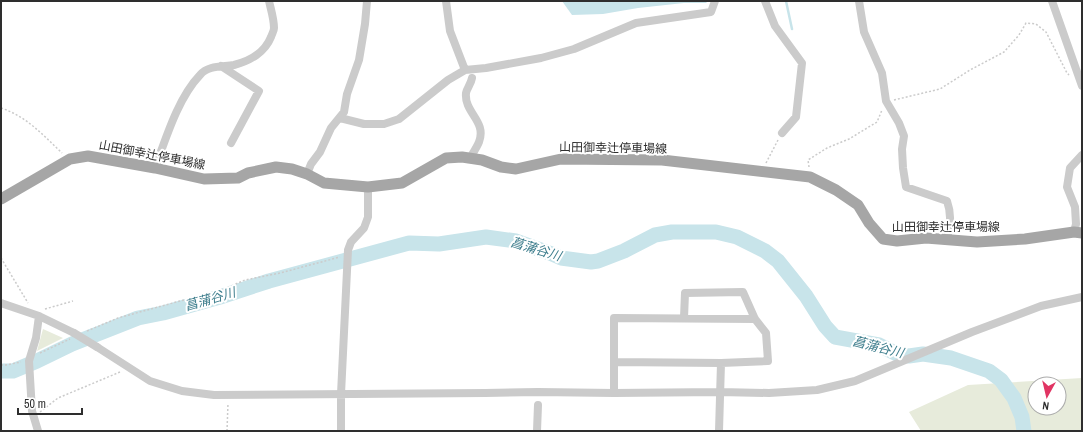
<svg xmlns="http://www.w3.org/2000/svg" width="1083" height="432" font-family="'Archivo Narrow','Noto Sans JP',sans-serif">
<style>
.green{fill:#e7ebdb;fill-rule:evenodd}
.water{fill:#c8e4ea}
.lines{fill:none;stroke-linecap:round;stroke-linejoin:round}
.stream{stroke:#c8e4ea;stroke-width:2.5}
.river{stroke:#c8e4ea;stroke-width:15}
.path{stroke:#cbcbcb;stroke-width:1.5;stroke-dasharray:2 2;stroke-linecap:butt}
.minor{stroke:#cbcbcb;stroke-width:8}
.major{stroke:#a6a6a6;stroke-width:11}
.minor-bridge{stroke:#cbcbcb;stroke-width:8}
.labels{text-anchor:middle;dominant-baseline:central;stroke-width:4;stroke-linejoin:round;paint-order:stroke}
.street-label{font-size:12px;fill:#2e2e2e;stroke:#fff}
.water-label{font-size:13px;font-style:italic;fill:#3e7e8d;stroke:#fff}
</style>
<rect width="100%" height="100%" fill="#fff"/>
<!-- green -->
<path class="green" d="M43,329L63,338L37,351Z
M1082,378V431H921L909,412L968,385ZM1035,384H1059V408H1035Z"/>
<!-- water -->
<path class="water" d="M562,1H708L706,3H684L638,8L603,14L572,15Z"/>
<g class="lines">
<!-- stream -->
<path class="stream" d="M786,1L792,29"/>
<!-- river -->
<path class="river" d="M1,371H13L37,361L72,344L138,318L163,313L220,297L269,281L409,243L439,244L486,237L516,241L552,254L561,258L591,262L598,261L624,251L655,235L672,232H716L737,237L765,251L778,261L806,296L825,326L835,337L879,345L899,355L909,356L923,354L951,358L989,371L1001,380L1014,398L1022,417L1024,431"/>
<!-- path -->
<path class="path" d="M894,100L940,89L970,70L1004,52L1019,35L1026,23L1036,24L1046,32L1067,73L1069,75
M1,108C26,116 43,135 62,153
M766,163L778,140
M809,167L808,160L827,148L849,139L877,122L882,110
M1,258L28,303
M45,309L73,301
M87,331L118,318L224,289L245,280L280,273L340,257
M40,353L70,339
M1,365H6L21,362
M40,412L58,398L120,372
M227,431L228,403"/>
<!-- minor -->
<path class="minor" d="M446,1L450,31L465,70
M765,1L775,26L802,63L796,117L782,133
M859,1L864,32L882,73L886,101L899,123L904,136L902,149L903,168L906,187L947,201C952,215 950,225 947,239
M1052,1L1082,86
M221,66L259,91L231,143
M340,118L364,124H384L399,119L448,80L465,70L486,68L541,58L574,49L636,23L711,12L715,1
M470,158C473,153 477,147 479,142C487,121 464,113 466,93C467,88 471,84 472,78
M155,168C166,138 178,98 200,75C208,65 223,67 234,65C250,61 265,52 271,37C272,34 274,31 274,28C274,19 271,10 269,1
M307,174L311,164L320,152L331,128L344,112L347,94L359,60L365,24L367,1
M1074,232L1076,224L1075,207L1067,187L1070,168L1082,155
M1,303L39,316L74,333
M97,347L150,381L182,391L214,395L485,393L538,392L614,393L720,392L769,393L817,390L855,381L972,332L1041,306L1082,297
M615,362L721,363L768,361L766,333L755,319L743,292L685,293L684,318
M614,393V318L755,319
M38,431L32,411L29,361L36,338L39,316
M341,431V394L348,250L351,242L364,228L368,217V187
M537,431L538,405
M719,431L721,363"/>
<!-- major -->
<path class="major" d="M1,199L70,159L88,156L155,168L204,179L238,178L248,173L276,167L292,169L307,174L324,183L368,187L402,183L446,158L462,157L482,160L501,167L516,169L561,159L662,160L810,177L836,190L858,205L869,223L883,239L897,241L926,238L977,242L1025,239L1074,232L1082,233"/>
<!-- minor-bridge -->
<path class="minor-bridge" d="M74,333L97,347"/>
</g>
<g class="labels">
<!-- street labels -->
<g class="street-label">
<text transform="translate(613 148) rotate(1)">山田御幸辻停車場線</text>
<text transform="translate(152 155) rotate(11)">山田御幸辻停車場線</text>
<text x="946" y="227">山田御幸辻停車場線</text>
</g>
<!-- water labels -->
<g class="water-label">
<text transform="translate(536 249) rotate(17)">菖蒲谷川</text>
<text transform="translate(210 299) rotate(-16)">菖蒲谷川</text>
<text transform="translate(878 347) rotate(14)">菖蒲谷川</text>
</g>
</g>
<!-- border -->
<rect width="1083" height="432" fill="none" stroke="#2e2e2e" stroke-width="4"/>
<!-- north arrow -->
<g transform="translate(1047 396) rotate(188)"><circle r="19" fill="#ffffff" stroke="#ababab"/>
<path d="M0-3L7 15L0 10L-7 15Z" fill="#e13463"/>
<text y="-6" font-size="11" font-weight="bold" text-anchor="middle" fill="#2e2e2e">N</text>
</g>
<!-- scale -->
<path d="M18 408v6h64v-6" fill="none" stroke="#2e2e2e" stroke-width="2"/>
<text x="24" y="408" font-size="12" fill="#2e2e2e" stroke="#ffffff" stroke-width="3" paint-order="stroke">50 m</text>
</svg>
